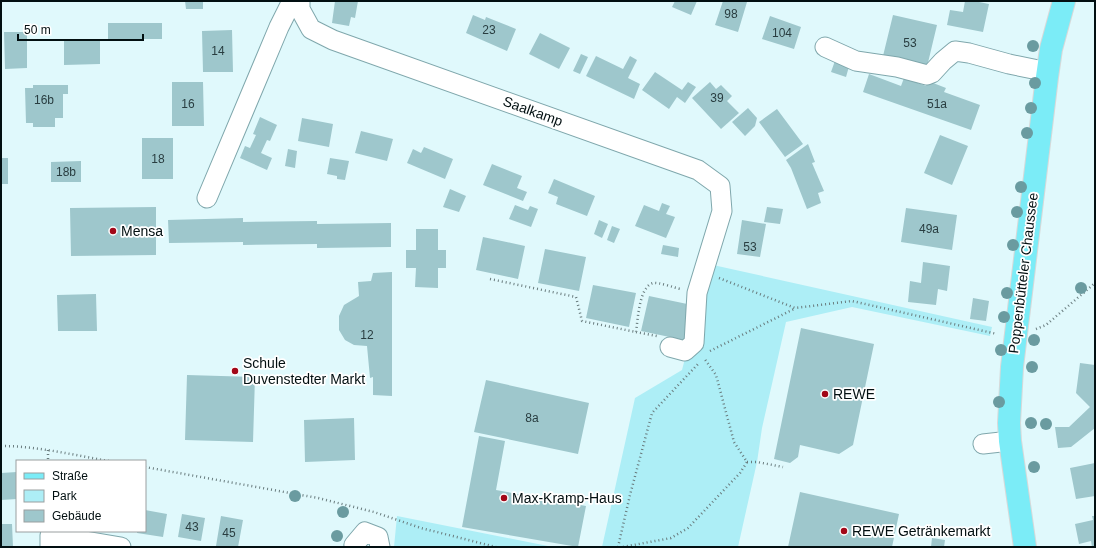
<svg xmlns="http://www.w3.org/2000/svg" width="1096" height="548" font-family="Arial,sans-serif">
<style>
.green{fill:#adeef6}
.building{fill:#9ec7cc}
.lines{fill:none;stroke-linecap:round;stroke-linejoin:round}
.minor-casing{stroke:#7fa7ac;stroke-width:21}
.major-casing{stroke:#d7d9d9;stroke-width:24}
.path{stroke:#697c7e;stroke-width:2.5;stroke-dasharray:1 3;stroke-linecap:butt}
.minor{stroke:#fff;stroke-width:19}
.major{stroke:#7becf7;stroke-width:22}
.tree{fill:#6a9ba0}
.poi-dot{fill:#a20718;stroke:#fff;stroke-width:1.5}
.labels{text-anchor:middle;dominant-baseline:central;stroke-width:3.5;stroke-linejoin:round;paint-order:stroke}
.number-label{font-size:12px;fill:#293d40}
.street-label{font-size:14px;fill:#020f11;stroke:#fff}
.poi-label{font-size:14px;fill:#020f11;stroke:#fff;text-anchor:start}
</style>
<rect width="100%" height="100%" fill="#e0f9fc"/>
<!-- green -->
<path class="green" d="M713,265L992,327L990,336L852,307L786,322L762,428L757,462L738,547H602L635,398L682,370L706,277Z
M397,516L553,547H394Z"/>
<!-- building -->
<path class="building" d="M185,1H203V9H186Z
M335,1H358L355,18L351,17L349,26L332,23Z
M675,1H697L691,15L672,7Z
M723,1L747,2L738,32L715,25Z
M965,1H974L989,4L983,32L947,25L950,10L963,12Z
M473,15L485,20L486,17L516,29L507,51L466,33Z
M893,15L937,25L926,71L882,60Z
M770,16L801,27L794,49L762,39Z
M108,23H162V39H108Z
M232,30L233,72H203L202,31Z
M4,32H27V68L5,69Z
M540,33L570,48L559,69L529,54Z
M100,40V64L64,65V41Z
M581,54L588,57L580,74L573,71Z
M596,56L623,69L630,56L637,60L628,78L640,84L634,99L586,76Z
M836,58L850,63L846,77L831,72Z
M655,72L682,90L688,82L696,87L685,103L677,97L669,109L642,90Z
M869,74L901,86L904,78L926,86L928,81L946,88L944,92L980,105L971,130L863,92Z
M172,82H203L204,126H172Z
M710,82L716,89L721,85L732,96L727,101L739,113L721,129L692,98Z
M33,85H68V94H63V118H55V127H33V123H26L25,88H33Z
M748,108L757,118L755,126L745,136L732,122Z
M777,109L803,144L785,157L759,122Z
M260,117L277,125L270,141L267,140L261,153L272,158L267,170L240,158L245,146L250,148L256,135L253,134Z
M302,118L333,124L329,147L298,141Z
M361,131L393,139L387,161L355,153Z
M940,135L968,146L952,185L924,173Z
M142,138H173V179H142Z
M808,144L815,162L812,163L824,191L818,193L821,203L807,209L791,168L786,160Z
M424,147L453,159L445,179L407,163L413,149L421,153Z
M288,149L297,151L295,168L285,166Z
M1,158H8V184H1Z
M330,158L349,161L345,180L337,179V176L327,174Z
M81,161V182H51V162Z
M492,164L522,176L517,188L527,192L523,201L483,185Z
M554,179L595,196L587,216L556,204L558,197L548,193Z
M450,189L466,196L459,212L443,207Z
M662,203L670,206L666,214L675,217L666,238L635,226L644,205L659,211Z
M515,205L528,210L530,206L538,209L531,227L509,219Z
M156,207V255L71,256L70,208Z
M767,207L783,209L780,224L764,222Z
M906,208L957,215L952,250L901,242Z
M243,218V222L317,221V224L391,223V247L317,248V244L243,245V242L169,243L168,220Z
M599,220L608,224L602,238L594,234Z
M742,220L766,224L760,257L737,254Z
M612,226L620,229L614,243L607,240Z
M416,229H438V250H446V268H438V288L415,287L416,268H406V250H416Z
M483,237L525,246L518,279L476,270Z
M663,245L679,248L678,257L661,254Z
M545,249L586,257L579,291L538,283Z
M923,262L950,266L947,291L938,289L936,305L908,302L910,281L921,283Z
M392,272V396L373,395V377L370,378L367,346L354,345L345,340L339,330V316L344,305L359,296L358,282L371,281L373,273Z
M593,285L636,293L629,327L586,318Z
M96,294L97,331H58L57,295Z
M649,296L692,305L684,340L641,331Z
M973,298L989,301L986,321L970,319Z
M801,328L874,344L853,445L839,454L800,445L798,457L790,463L774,459Z
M1080,363L1095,365V428L1071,447L1058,448L1055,427H1069L1090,407L1076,393Z
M187,375L255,377L253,442L185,440Z
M486,380L589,403L578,454L474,432Z
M354,418L355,460L305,462L304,420Z
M479,436L505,441L496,490L586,506L578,547L462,527Z
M1095,463V496L1076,499L1070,468Z
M17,472V499L1,500V473Z
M800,492L899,514L892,547H788Z
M145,510L167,514L163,537L137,533V531H145Z
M182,514L205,518L201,541L178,537Z
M221,516L243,520L238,547L216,546Z
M1092,516H1095V547H1092L1091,541L1079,544L1075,524L1093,520Z
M1,524H12L13,547H1Z
M932,538L945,540L944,547H931Z"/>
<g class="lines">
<defs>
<path id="minor" d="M300,1V9L311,29L333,40L698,170L720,186L722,211L697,293L694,343L685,351L670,347
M825,47L856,61L897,67L927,75L932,73L943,61L955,51L969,53L1009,64L1048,72
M207,198L279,27L292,1
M983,444L1010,441
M50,547V535L121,547
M355,547L354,545L365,532L378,537L380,547"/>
<path id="major" d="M1025,547L1010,441L1009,423L1012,367L1047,77L1051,49L1064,1"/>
</defs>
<!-- minor casing -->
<use href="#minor" class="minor-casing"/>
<!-- major casing -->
<use href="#major" class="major-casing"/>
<!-- path -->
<path class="path" d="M719,278L795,308L852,301L997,334
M490,279L576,297L582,321L636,332C638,319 639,287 653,283C659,282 675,288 681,289
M1036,329L1046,325L1095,283
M636,332L657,336
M710,351L794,309
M1,446C37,446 73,455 109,461
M48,450V461
M747,462H757L783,467
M145,467L318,498L374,512L421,528L496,547
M618,547L630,495L652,413L698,364
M623,547L671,538L688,528L740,473L747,462L734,442L716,375L704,358"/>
<!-- minor -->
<use href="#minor" class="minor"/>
<!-- major -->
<use href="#major" class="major"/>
</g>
<!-- trees -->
<g class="tree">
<circle cx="1033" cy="46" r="6"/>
<circle cx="1035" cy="83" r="6"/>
<circle cx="1031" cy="108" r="6"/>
<circle cx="1027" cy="133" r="6"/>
<circle cx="1021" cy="187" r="6"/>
<circle cx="1017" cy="212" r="6"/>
<circle cx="1013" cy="245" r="6"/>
<circle cx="1081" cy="288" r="6"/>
<circle cx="1007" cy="293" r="6"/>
<circle cx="1004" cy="317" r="6"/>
<circle cx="1034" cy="340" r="6"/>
<circle cx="1001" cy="350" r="6"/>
<circle cx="1032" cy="367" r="6"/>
<circle cx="999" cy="402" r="6"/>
<circle cx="1031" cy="423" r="6"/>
<circle cx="1046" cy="424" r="6"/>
<circle cx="1034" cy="467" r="6"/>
<circle cx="295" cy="496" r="6"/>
<circle cx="343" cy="512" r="6"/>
<circle cx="337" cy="536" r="6"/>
</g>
<!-- markers -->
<g class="poi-dot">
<circle cx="113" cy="231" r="4"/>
<circle cx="235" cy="371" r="4"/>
<circle cx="825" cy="394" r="4"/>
<circle cx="504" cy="498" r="4"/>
<circle cx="844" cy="531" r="4"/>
</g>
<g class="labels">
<!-- number labels -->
<g class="number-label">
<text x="731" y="14">98</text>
<text x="489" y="30">23</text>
<text x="782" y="33">104</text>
<text x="910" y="43">53</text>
<text x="218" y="51">14</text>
<text x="717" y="98">39</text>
<text x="44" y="100">16b</text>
<text x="188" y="104">16</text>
<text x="937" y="104">51a</text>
<text x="158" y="159">18</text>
<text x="66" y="172">18b</text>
<text x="929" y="229">49a</text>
<text x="750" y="247">53</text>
<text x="367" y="335">12</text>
<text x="532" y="418">8a</text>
<text x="192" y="527">43</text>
<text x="229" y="533">45</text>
</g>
<!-- street labels -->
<g class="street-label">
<text transform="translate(533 111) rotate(20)">Saalkamp</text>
<text transform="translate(1023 273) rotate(-83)">Poppenbütteler Chaussee</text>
</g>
<!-- poi labels -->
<g class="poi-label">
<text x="121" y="231">Mensa</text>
<text x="243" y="363">Schule<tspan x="243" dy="16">Duvenstedter Markt</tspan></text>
<text x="833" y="394">REWE</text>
<text x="512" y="498">Max-Kramp-Haus</text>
<text x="852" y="531">REWE Getränkemarkt</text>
</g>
</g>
<!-- border -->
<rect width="1096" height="548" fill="none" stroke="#020f11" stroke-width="4"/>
<!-- legend -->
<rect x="16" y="460" width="130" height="72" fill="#ffffff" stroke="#9a9fa0"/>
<rect x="24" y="473" width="20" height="6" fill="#7becf7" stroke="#9a9fa0"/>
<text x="52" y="480" font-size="12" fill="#020f11">Straße</text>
<rect x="24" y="490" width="20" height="12" fill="#adeef6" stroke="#9a9fa0"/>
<text x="52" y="500" font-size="12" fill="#020f11">Park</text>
<rect x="24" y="510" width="20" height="12" fill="#9ec7cc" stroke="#9a9fa0"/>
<text x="52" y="520" font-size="12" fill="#020f11">Gebäude</text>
<!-- scale -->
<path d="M18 34v6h125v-6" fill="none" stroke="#020f11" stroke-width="2"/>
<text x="24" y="34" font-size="12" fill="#020f11" stroke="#ffffff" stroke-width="3" paint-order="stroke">50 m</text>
</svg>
